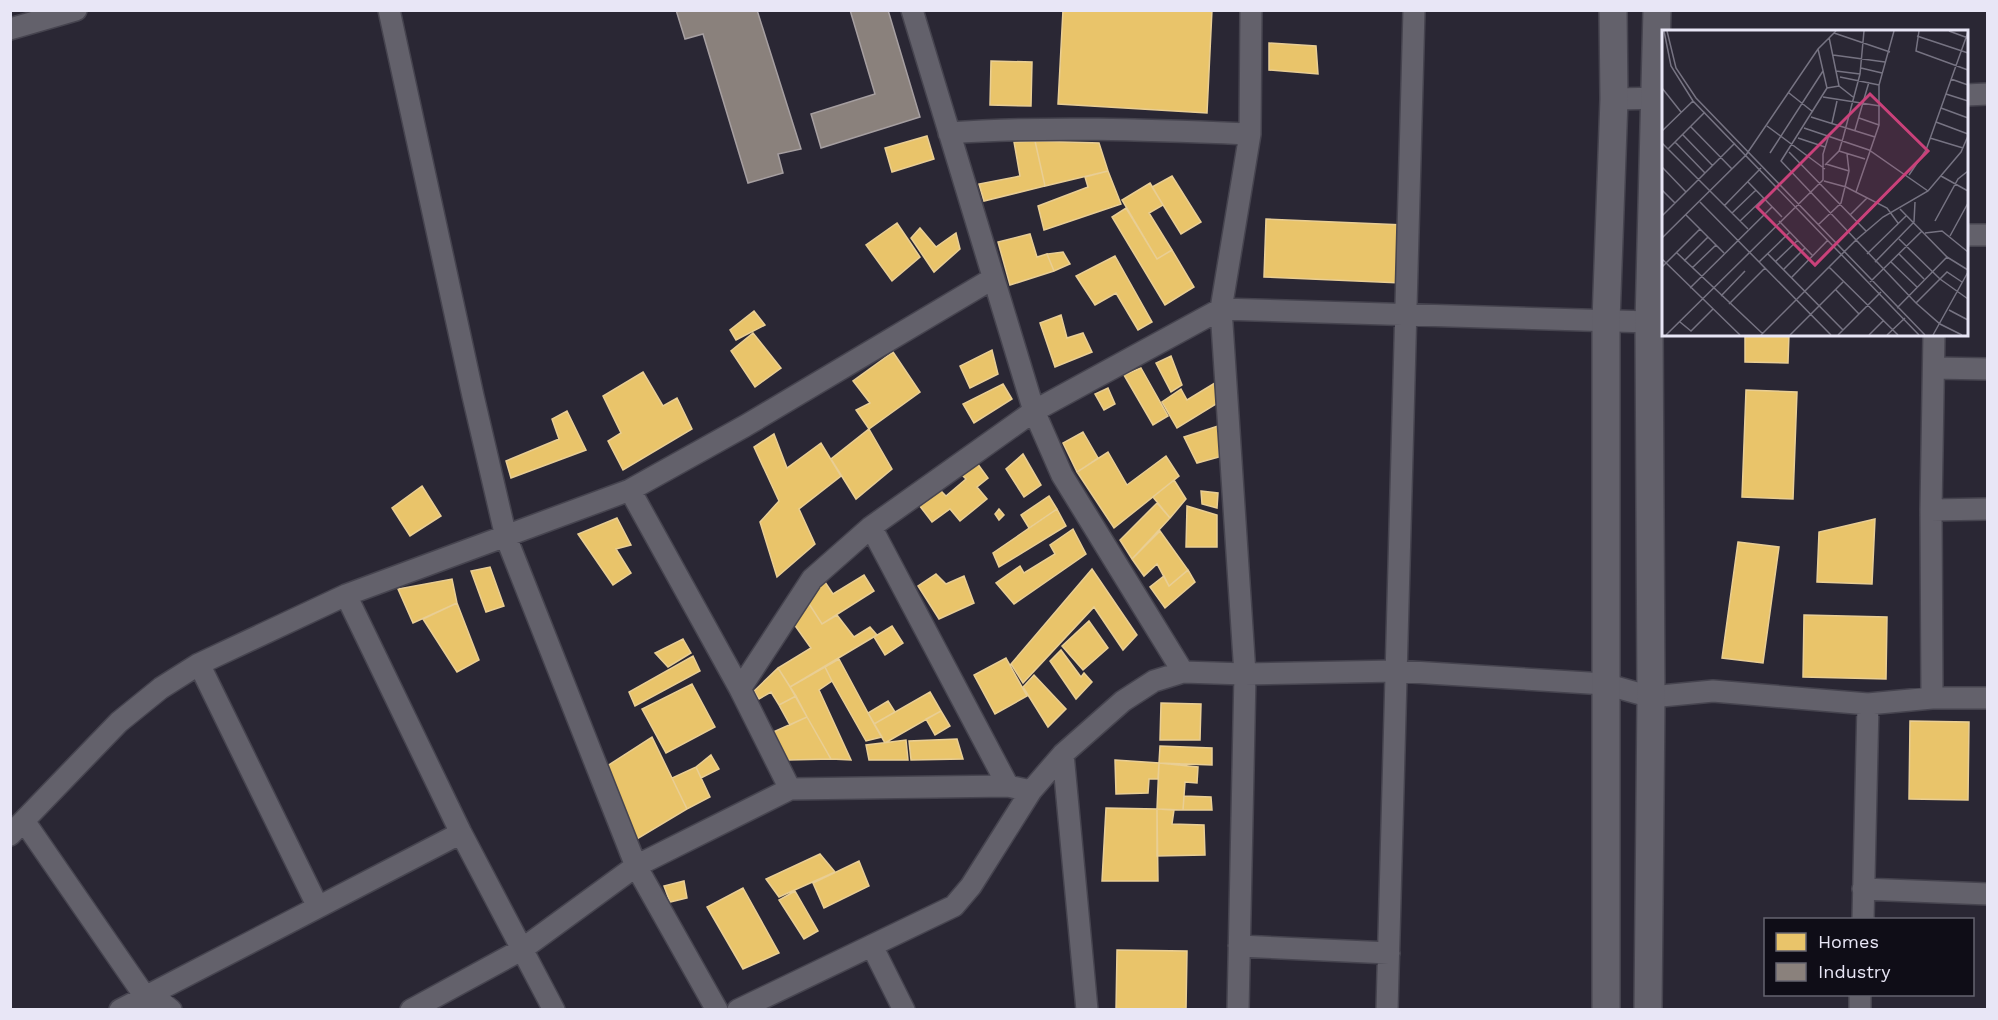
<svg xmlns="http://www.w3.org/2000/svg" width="1998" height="1020" font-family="'Work Sans',sans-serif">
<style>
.homes{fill:#e9c46a;stroke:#e9ce94;stroke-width:1.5}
.industry{fill:#8a817c;stroke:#a69fa1;stroke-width:1.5}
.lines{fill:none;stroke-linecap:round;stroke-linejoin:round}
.minor-casing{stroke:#46444f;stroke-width:24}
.tertiary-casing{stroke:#46444f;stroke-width:30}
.minor{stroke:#63616b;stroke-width:21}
.tertiary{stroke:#63616b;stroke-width:27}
.inset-road{fill:none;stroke:#767382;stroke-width:1.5}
.view{fill:#ca417a;fill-opacity:0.15;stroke:#ca417a;stroke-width:3}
.inset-edge{fill:none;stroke:#e8e6f6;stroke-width:3}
</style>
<rect width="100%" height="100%" fill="#2a2734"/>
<!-- homes -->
<path class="homes" d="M1063,10H1212L1207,113L1058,104Z
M1269,43L1316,46L1318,74L1269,70Z
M991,61L1032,62L1031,106L990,105Z
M927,136L934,159L892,172L885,148Z
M1035,141L1045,186L984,201L979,184L1020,176L1014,142Z
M1035,141L1099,143L1108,171L1045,186Z
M1108,171L1121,204L1044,230L1038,206L1088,187L1085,177Z
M1172,176L1201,222L1181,234L1152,187Z
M1150,183L1163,205L1149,213L1172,250L1157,259L1122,200Z
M1126,208L1157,259L1172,250L1194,287L1165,305L1112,217Z
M1266,219L1404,225L1401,283L1264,277Z
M897,223L920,257L892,281L866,245Z
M920,228L936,247L956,233L960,249L934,272L911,238Z
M1030,234L1037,257L1047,254L1054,271L1010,285L998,242Z
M1063,252L1070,264L1054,271L1047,254Z
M1115,256L1152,322L1138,330L1116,293L1095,305L1076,276Z
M754,311L765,325L736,340L730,330Z
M1061,315L1067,338L1083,333L1092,352L1055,367L1040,323Z
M753,333L781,368L755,387L731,351Z
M1745,334H1789L1788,363L1745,362Z
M992,350L998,374L970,388L960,366Z
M893,352L920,392L869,429L856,410L870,403L853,381Z
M1171,356L1182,385L1171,392L1156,363Z
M1141,368L1168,416L1153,425L1124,375Z
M643,372L663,406L677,398L692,429L623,470L608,441L621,433L603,396Z
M1215,383L1221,401L1177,428L1162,402L1181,389L1187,400Z
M1003,384L1012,399L974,423L963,404Z
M1108,388L1115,404L1104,410L1095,394Z
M1746,390L1797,392L1793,499L1742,497Z
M567,411L586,450L511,478L506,461L559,439L552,419Z
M1218,426L1219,457L1197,463L1184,437Z
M869,429L892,469L856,499L831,459Z
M1083,432L1098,458L1077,472L1063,443Z
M774,434L787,468L821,443L841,476L799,509L815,544L777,577L760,522L779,501L754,447Z
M1108,452L1127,485L1166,456L1179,476L1114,528L1077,472Z
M1023,454L1041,485L1024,497L1006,469Z
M977,463L988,478L977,487L987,499L960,521L950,509L932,522L919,505L940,490L946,496L966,479L962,475Z
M1174,480L1186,499L1170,518L1153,497Z
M422,486L441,516L410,536L392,508Z
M1201,491L1218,493L1217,508L1202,504Z
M1049,496L1057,509L1029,528L1021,515Z
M1157,503L1170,518L1132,559L1120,540Z
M1187,506L1217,515V547H1186Z
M999,509L1004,515L999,520L995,514Z
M1057,509L1066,526L999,567L993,553Z
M617,518L631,545L616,549L631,573L613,585L578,534Z
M1875,519L1872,584L1817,582L1819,532Z
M1073,529L1086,554L1014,604L996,583L1020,566L1024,573L1055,554L1050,545Z
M1160,531L1188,570L1169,586L1157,564L1144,576L1132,559Z
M1738,542L1779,547L1763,663L1722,658Z
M490,567L504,606L486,612L471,571Z
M1092,569L1137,635L1123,650L1094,607L1023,683L1011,664Z
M1188,570L1195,582L1165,608L1150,587L1164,576L1169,586Z
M936,574L946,584L964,576L974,603L939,619L918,586Z
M864,575L874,591L822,624L804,596L825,582L833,594Z
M452,579L457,603L413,623L398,589Z
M804,596L822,624L837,615L854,637L870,627L877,635L790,687L778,668L811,648L791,620Z
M457,603L479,660L457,672L423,619Z
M1804,615L1887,617L1886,679L1803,677Z
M1089,621L1108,648L1083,670L1062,646Z
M892,626L903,643L885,655L874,637Z
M683,639L691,653L668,667L655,653Z
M1061,650L1081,677L1084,673L1092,682L1076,699L1050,661Z
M693,656L700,671L635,706L629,692Z
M1006,658L1027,696L995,714L974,675Z
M839,659L868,713L882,737L866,741L832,681L825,667Z
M825,667L832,681L819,690L851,760L831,759L790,687Z
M778,668L796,696L779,705L771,692L759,699L754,691Z
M1034,675L1066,709L1048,727L1023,687Z
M692,684L715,727L666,753L642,709Z
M930,692L941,711L885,743L874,724Z
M796,696L807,717L790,725L779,705Z
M888,701L895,712L874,724L868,713Z
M1161,703L1201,704L1200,740H1160Z
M941,711L950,726L935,735L926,719Z
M807,717L831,759L788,760L773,732Z
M1910,721L1969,722L1968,800L1909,799Z
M652,737L687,809L632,842L604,768Z
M957,739L963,759L911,760L909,741Z
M906,740L908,760H869L866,745Z
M1160,746L1212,748V765L1159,763Z
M711,755L719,769L701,778L696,767Z
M1115,760L1159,763L1158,779H1149L1148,793L1116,794Z
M1159,763L1198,767L1197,783L1185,782L1183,810L1157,809Z
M696,767L710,797L687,809L672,778Z
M1184,796L1211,797L1212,810H1183Z
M1106,808L1157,809L1158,881H1102Z
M1157,809L1174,810L1172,824L1204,825L1205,855L1157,856Z
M820,854L835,872L779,897L766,879Z
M859,861L869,886L824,908L813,883Z
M684,881L687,898L670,902L664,886Z
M743,888L779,953L743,969L707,907Z
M795,891L818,931L804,939L779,900Z
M1117,950L1187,951L1186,1010H1116Z"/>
<!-- industry -->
<path class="industry" d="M676,10H757L801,149L778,154L783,173L748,183L703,34L685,39Z
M850,10H888L920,117L821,148L811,114L875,94Z"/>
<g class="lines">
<defs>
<path id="minor" d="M389,10L473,396L506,537L636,866L717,1010
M912,10L1034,411L1062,475L1183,672
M10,29L76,10
M1966,95L1988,94
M1614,99L1664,98
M949,133C1050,126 1149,130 1250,134
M1966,235H1988
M1934,368L1988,369
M630,490L740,689L790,789
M1931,510L1988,509
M871,527L1008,786
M346,595L461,833L554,1010
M199,664L318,907
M740,689L812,579L871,527L1034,411L1221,309L1649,322
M1932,698L1931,510L1934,334
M1063,754L1087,1010
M24,821L144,995L156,998L171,1010
M10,835L119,722L161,688L199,664L346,595L630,490L745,426L992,279
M1863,889L1988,894
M1863,920L1868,704
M872,946L904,1010
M1239,946L1389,953
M120,1010L461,833
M411,1010L521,950L636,866L790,789L1008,786L1031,791
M738,1010L954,906L971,886L1031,791L1063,754L1123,701L1154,681L1183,672L1245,674L1396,671L1605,684L1651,697L1713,691L1868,704L1932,698H1988
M1238,1010L1245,674L1221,309L1250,134L1251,10
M1387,1010L1414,10
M1860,1010V994"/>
<path id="tertiary" d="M1606,1010V321L1614,99L1613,10
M1648,1010L1651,697L1649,322L1657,10"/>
</defs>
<!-- minor casing -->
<use href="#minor" class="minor-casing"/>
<!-- tertiary casing -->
<use href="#tertiary" class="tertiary-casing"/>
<!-- minor -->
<use href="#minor" class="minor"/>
<!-- tertiary -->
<use href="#tertiary" class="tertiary"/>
</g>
<!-- overview -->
<g transform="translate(1662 30)">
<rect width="306" height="306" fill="#2a2734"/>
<path class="inset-road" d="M2,1L9,36L31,71L257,305M5,1L14,38L34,68L263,305M257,1L254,21L306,40M287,1L306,8M172,3L228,22M255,6L306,23M167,7L177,56M156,19L165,58L119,131L254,273L278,294L300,305M171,25L223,32M199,38L220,43M174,41L198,44M178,47L217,55M289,49L306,55M0,58L19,82M165,58L177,56L191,67M127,63L151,82M284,64L306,71M161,67L218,76M279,78L306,88M149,87L213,107M197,88L217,95M274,92L306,104M170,93L175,71M105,96L163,139M29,97L70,139M142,98L207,120L266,161M193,100L207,52M0,101L31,71M21,105L51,136M136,108L163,117M268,108L301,118M13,112L43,143M0,113L86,199M6,119L43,82M177,121L203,129M127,122L204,201M108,123L161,41M164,134L187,141M163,135L177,121L181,108L198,44L202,1M0,137L24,162M247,145L264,120L306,2M279,146L306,161M162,151L184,157L225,178L236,193M86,152L120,187M0,160L13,173M194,162L217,95V55L232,1M38,172L169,305M62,176L99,138M70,183L94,160M24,185L62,223M188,185L205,168M0,186L73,113M78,191L102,168M117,191L151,226M273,191L296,149L306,141M156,195L179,173L187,141L185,124M263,203L280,201L306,222M288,206L306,173M0,208L84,125L156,19L174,1M237,209L278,249L306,269M15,223L101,304M106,224L181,300M205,224L244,186M237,224L262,249M285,227L306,240M0,229L78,305M22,231L46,207M114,231L136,210M97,232L128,202M213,232L252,192L253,172M229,232L255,257M0,237L38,199M167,237L236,305M30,238L54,215M122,239L143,218M130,247L166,210M208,252L260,201M28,258L110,177M174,260L197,284M59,266L83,241M254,273L285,242L300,252M67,274L103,238M235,278L285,227L238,179M287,280L306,290M18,292L29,301L51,279M4,305L161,150V124L167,105M99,305L194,210L221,187L266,161L299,122L306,106M128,305L181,252M176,305L219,262M207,305L222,290M225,305L243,288M271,305L306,242"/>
<path class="view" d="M208,64L266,121L153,235L95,177Z"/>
<rect width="306" height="306" class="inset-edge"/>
</g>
<!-- border -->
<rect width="1998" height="1020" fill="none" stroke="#e8e6f6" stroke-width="24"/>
<!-- legend -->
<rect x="1764" y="918" width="210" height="78" fill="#0f0d17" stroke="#666470" stroke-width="1.5"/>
<rect x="1776" y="933" width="30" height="18" fill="#e9c46a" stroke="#666470" stroke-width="1.5"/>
<text x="1818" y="948" font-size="18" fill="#e8e6f6">Homes</text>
<rect x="1776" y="963" width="30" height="18" fill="#8a817c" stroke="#666470" stroke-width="1.5"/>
<text x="1818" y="978" font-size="18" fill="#e8e6f6">Industry</text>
</svg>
